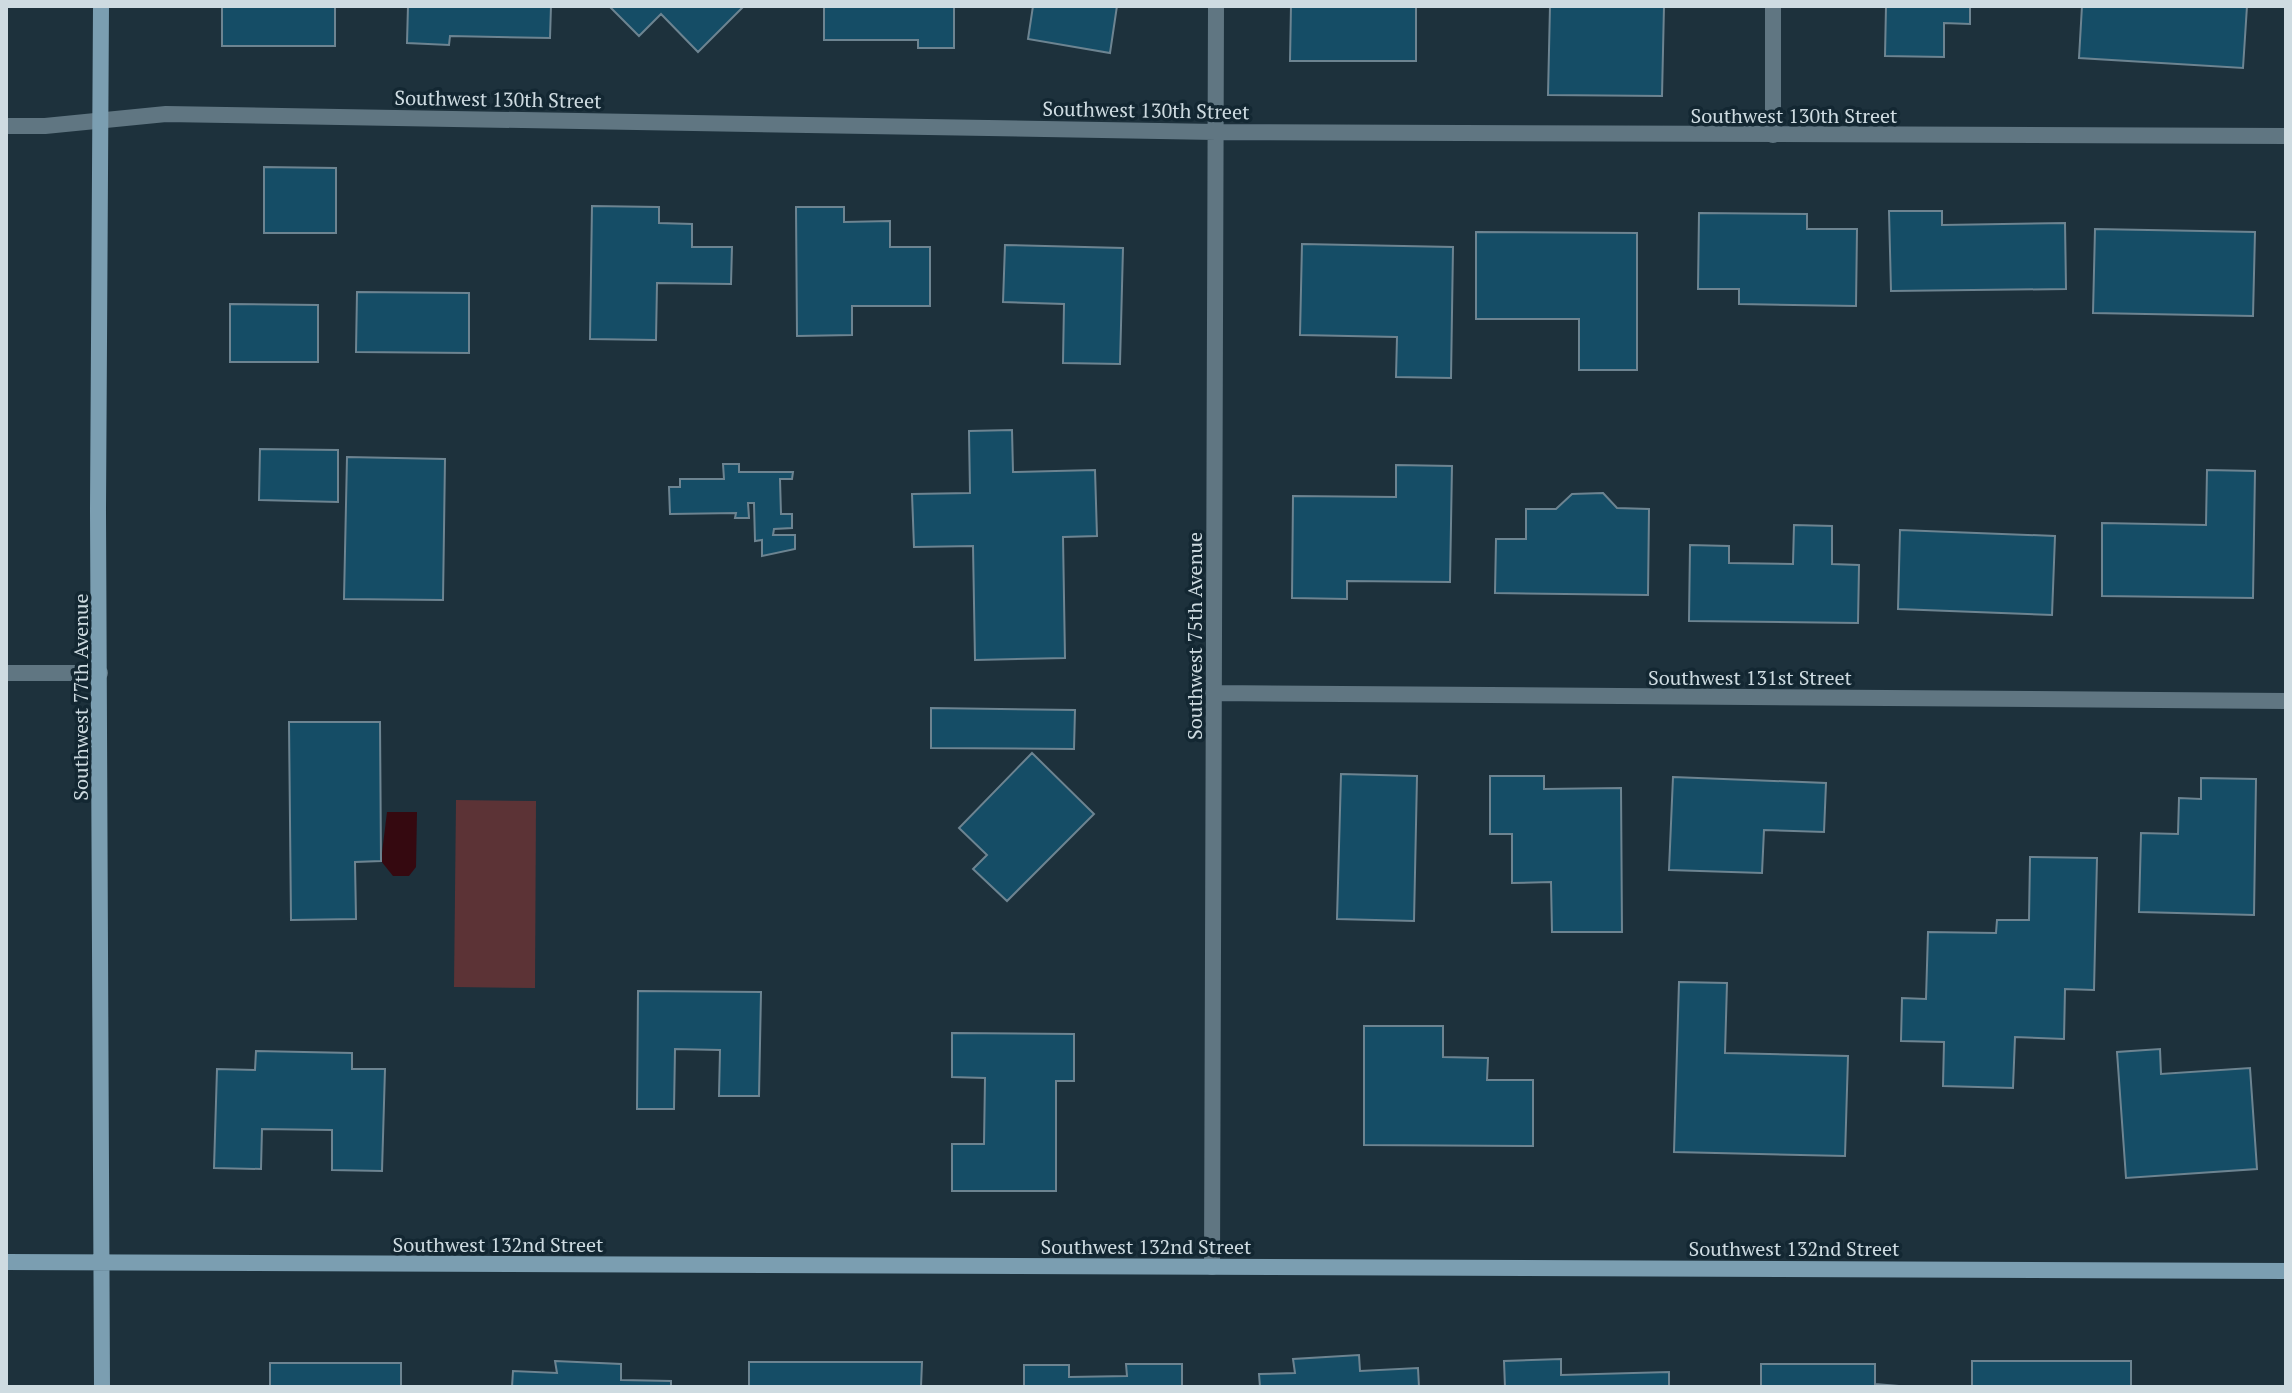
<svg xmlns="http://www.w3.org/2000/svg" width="2292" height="1393" font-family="'PT Serif',serif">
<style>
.green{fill:#5c3336}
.water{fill:#350910}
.building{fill:#154d66;stroke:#6d8491;stroke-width:2}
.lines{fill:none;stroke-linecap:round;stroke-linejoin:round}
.street{stroke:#607682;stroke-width:16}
.secondary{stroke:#7b9eb1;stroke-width:16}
.labels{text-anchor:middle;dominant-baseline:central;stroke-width:7;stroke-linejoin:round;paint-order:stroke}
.street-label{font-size:20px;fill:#cedbe1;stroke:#132732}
</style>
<rect width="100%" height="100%" fill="#1d313c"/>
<!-- green -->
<path class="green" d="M456,800L536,801L535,988L454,987Z"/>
<!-- water -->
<path class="water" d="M387,812H417L416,867L409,876H393L381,861Z"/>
<!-- building -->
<path class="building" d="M222,6H335V46H222Z
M408,6H551L550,38L450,36L449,45L407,43Z
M609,6H744L698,52L661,14L639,36Z
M824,6H954V48H918V40H824Z
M1033,6H1117L1110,53L1028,39Z
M1291,6H1416V61H1290Z
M1550,6H1664L1662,96L1548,95Z
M1886,6H1970V24L1944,23V57L1885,56Z
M2082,6H2247L2243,68L2079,58Z
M264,167L336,168V233H264Z
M592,206L659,207V223L692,224V247H732L731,284L657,283L656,340L590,339Z
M796,207H844V222L890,221V247H930V306H852V335L797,336Z
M1889,211H1942V225L2065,223L2066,289L1891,291Z
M1699,213L1807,214V229H1857L1856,306L1739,304V289H1698Z
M2095,229L2255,232L2253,316L2093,313Z
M1476,232L1637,233V370H1579V319H1476Z
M1302,244L1453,247L1451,378L1396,377L1397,337L1300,335Z
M1005,245L1123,248L1120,364L1063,363L1064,304L1003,302Z
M357,292L469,293V353L356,352Z
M230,304L318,305V362H230Z
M1012,430L1013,472L1095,470L1097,536L1063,537L1065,658L975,660L973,546L914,547L912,494L970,493L969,431Z
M260,449L338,450V502L259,500Z
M347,457L445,459L443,600L344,599Z
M723,464H739V472H793L792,479H780L781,514H792V528L774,529L773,535H795V549L762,556V540L755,541L754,503H748L749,518H735L736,513L670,514L669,487H680V479H724Z
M1396,465L1452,466L1450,582L1347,581V599L1292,598L1293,496L1396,497Z
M2207,470L2255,471L2253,598L2102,596V523L2206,525Z
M1603,493L1617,508L1649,509L1648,595L1495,593L1496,539H1526V509H1556L1572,494Z
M1794,525L1832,526V564L1859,565L1858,623L1689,621L1690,545L1729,546V563L1793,564Z
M1900,530L2055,536L2052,615L1898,609Z
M931,708L1075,710L1074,749L931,748Z
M289,722H380L381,861L355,862L356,919L291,920Z
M1032,753L1094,814L1007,901L973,869L987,855L959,828Z
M1341,774L1417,776L1414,921L1337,919Z
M1490,776H1544V789L1621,788L1622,932H1552L1551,882L1512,883V834H1490Z
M1673,777L1826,783L1824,832L1764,830L1762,873L1669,870Z
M2201,778L2256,779L2254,915L2139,912L2141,833L2178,834L2179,798L2201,799Z
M2030,857L2097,858L2094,990L2065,989L2064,1039L2015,1037L2013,1088L1943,1086L1944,1042L1901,1041L1902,998L1926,999L1928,932L1996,933L1997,920H2029Z
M1679,982L1727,983L1725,1053L1848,1056L1845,1156L1674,1152Z
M638,991L761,992L759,1096H719L720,1050L675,1049L674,1109H637Z
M1364,1026H1443V1057L1488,1058L1487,1080H1533V1146L1364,1145Z
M952,1033L1074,1034V1081H1056V1191H952V1144H984L985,1078L952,1077Z
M2160,1049L2161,1074L2250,1068L2257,1169L2126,1178L2117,1052Z
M256,1051L352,1053V1069H385L382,1171L332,1170V1130L262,1129L261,1169L214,1168L217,1069L255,1070Z
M1359,1355L1360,1371L1418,1368L1419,1387H1260L1259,1374L1295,1373L1293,1359Z
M1561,1359V1375L1669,1372V1387H1505L1504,1361Z
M555,1361L621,1364V1380L671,1381V1387H512L513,1371L557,1373Z
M1972,1361H2131V1387H1972Z
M749,1362H922L921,1387H749Z
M270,1363H401V1387H270Z
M1126,1364H1182V1387H1024V1365H1069V1377L1127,1376Z
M1761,1364H1875V1384L1911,1387H1761Z"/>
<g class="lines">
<!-- street -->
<path class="street" d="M6,126H45L166,114L1216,132L2286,136
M1773,135V6
M6,673H100
M1213,693L2286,701
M1212,1267L1216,6"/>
<!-- secondary -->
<path class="secondary" d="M101,6L98,511L102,1387
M6,1262L2286,1271"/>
</g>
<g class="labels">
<!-- street labels -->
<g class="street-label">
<text transform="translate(498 99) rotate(1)">Southwest 130th Street</text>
<text transform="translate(1146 110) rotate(1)">Southwest 130th Street</text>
<text x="1794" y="115">Southwest 130th Street</text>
<text transform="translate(1194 636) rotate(-90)">Southwest 75th Avenue</text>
<text x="1750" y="677">Southwest 131st Street</text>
<text transform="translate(80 697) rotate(-90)">Southwest 77th Avenue</text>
<text x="498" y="1244">Southwest 132nd Street</text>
<text x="1146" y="1246">Southwest 132nd Street</text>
<text x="1794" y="1248">Southwest 132nd Street</text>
</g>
</g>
<!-- border -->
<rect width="2292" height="1393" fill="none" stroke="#cedbe1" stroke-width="16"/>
</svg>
